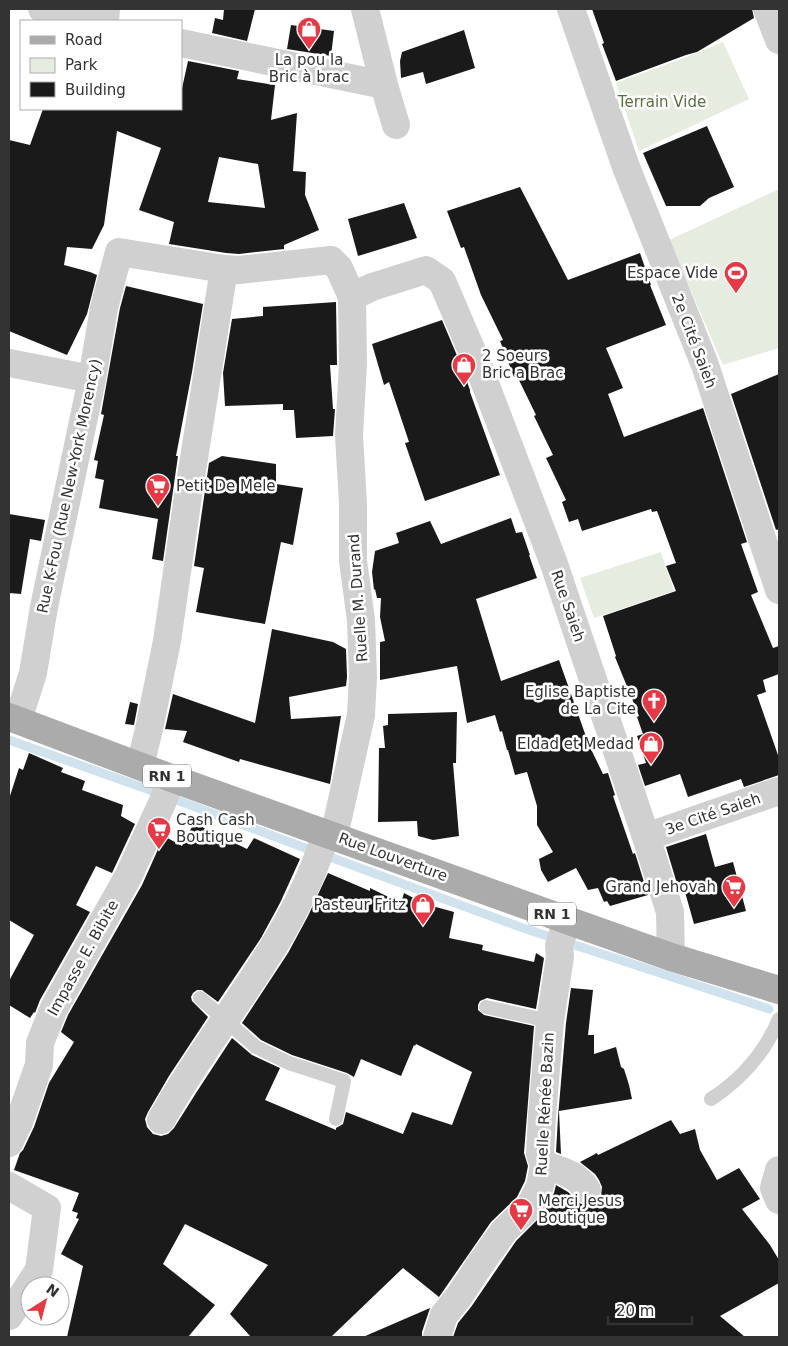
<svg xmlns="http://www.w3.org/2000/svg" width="788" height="1346" font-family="'DejaVu Sans',sans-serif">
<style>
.green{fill:#e6ecdf}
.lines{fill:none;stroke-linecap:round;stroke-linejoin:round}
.stream{stroke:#cfe2ee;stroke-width:9}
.building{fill:#1a1a1a;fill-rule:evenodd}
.lane{stroke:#d0d0d0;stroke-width:14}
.street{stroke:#d0d0d0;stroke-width:28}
.primary{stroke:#ababab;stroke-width:28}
.labels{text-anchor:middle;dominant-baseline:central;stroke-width:5;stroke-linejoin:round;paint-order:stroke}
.shield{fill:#fff;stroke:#707070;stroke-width:1}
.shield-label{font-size:14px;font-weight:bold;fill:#333}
.poi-label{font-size:15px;fill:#333;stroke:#fff;text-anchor:end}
.park-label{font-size:15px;fill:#56703f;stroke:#fff}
.street-label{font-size:15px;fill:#333;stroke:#fff}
</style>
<rect width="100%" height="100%" fill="#fff"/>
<!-- green -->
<path class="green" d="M723,42L749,99L639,151L616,83L697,53Z
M779,189V348L723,365L669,240Z
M661,552L674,591L594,618L580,578Z"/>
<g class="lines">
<!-- stream -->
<path class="stream" d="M9,740L147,789L281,839L523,928L769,1009"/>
</g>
<!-- building -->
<path class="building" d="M224,9H255L247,41L212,33L215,18L223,20Z
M592,9H752L754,18L697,52L686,55L616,81L602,44L604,43Z
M291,25L334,31L331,56L287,49Z
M464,30L475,68L426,84L423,72L401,78L400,61L402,52Z
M188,61L239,71L237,79L275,85L271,120L297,113L293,171L306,172L305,195L319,230L284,245V249L239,254L226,253L169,244L174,222L139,210L161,148L117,131L104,225L92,249L67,247L64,265L90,272L97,275L87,314L67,355L9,331V140L30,145L43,109H181V93ZM219,157L258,164L265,208L208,202Z
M707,126L734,187L709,198L700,206H666L643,153Z
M520,187L568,280L640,253L651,285H650L666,325L606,348L623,388L608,394L624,437L703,408L747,542L741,544L758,592L751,595L773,648L779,646V674L763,680L766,692L757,695L779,758V775L744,787L741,779L688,797L680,774L645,786L638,765L646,763L637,736L643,734L637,717L639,716L615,657L616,656L603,616L676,591L666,566L676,563L657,511L652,512L651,509L582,531L578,519L569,522L562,502L566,500L546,458L553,455L534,416L536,415L517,376L514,377L500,341L503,340L481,295L464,247L461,248L447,211Z
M404,203L417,238L358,256L348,219Z
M126,286L203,304L192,372L176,456H178L163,561L152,559L158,519L99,508L104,480L95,478L98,461L94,460L104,415L101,414L120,308Z
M336,302L337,365H330L333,409H335L333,436L296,438L294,410H283V404L225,406L223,373L232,319L263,316V307Z
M442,320L461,365L470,390V392L500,475L425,501L405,443L409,442L389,382L384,385L372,344Z
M779,374V529L776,530L731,394Z
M222,456L276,464V484L303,488L293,545L281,542L265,624L196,612L204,568L194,566L209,463Z
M9,514L45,520L41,541L30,539L21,594L9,593Z
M511,518L516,533L522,532L530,555H529L537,578L476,599L501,681L559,660L589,745L603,774L608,773L615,795L613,796L633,854L635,853L648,895L610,906L607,901L604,902L598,888L588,890L576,868L548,882L541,870L539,859L553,852L537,825V806L527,772L515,775L508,750H507L502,731L500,732L495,715L467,723L457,666L380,680V642L385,641L380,617L381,598H377L375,589L374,590L372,572L375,551L399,543L396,533L430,521L441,544Z
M272,629L333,642L346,649L347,677L346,686L289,697L291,719L341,716L330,784L240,759L239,762L183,742L187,731L165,729L173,694L255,723Z
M130,702L138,704L134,725L125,724Z
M457,712L456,763H453L459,836L433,840L418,836L417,821L378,822L379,748H385L383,726L388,725V714Z
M29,753L63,768L61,772L85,781L82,790L123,805L121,816L135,824L112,873L96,866L76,905L90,912L40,1000L35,1013L34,1012L30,1018L9,1005V981L34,935L9,920V799L19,768L23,770Z
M194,823L247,849L254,838L300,859L280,903L261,938L218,1002L202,990H197L193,993L191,997L192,1001L208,1017L169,1076L148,1112L145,1119L147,1127L153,1134L161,1136L168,1134L174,1128L196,1093L232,1038L252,1055L280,1068L265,1100L336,1130V1128L343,1124L346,1112L403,1134L412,1112L452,1125L472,1072L416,1044L415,1046L414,1045L401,1076L361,1059L354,1077L347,1073L292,1055L261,1040L242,1023L288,953L308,916L328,873L370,891V888L401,903L404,893L425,904L454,912L449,938L483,945L482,950L534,962L536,953L544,958L536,1009L487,998L480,1001L478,1005V1010L484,1015L534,1026L524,1153L528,1166L525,1181L517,1197L491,1222L439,1297L403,1268L331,1337H251L230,1314L268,1265L185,1224L163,1264L215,1305L188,1337H67L83,1266L61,1254L79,1219L76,1218L78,1213L72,1211L79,1193L14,1170L20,1153L23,1150L34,1127L49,1083L74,1042L61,1032L68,1015L142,885L164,836L182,846Z
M706,834L715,867L733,862L746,911L694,924L683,885L678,887L666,847Z
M571,988L593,990L588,1035H594V1054L616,1047L621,1067L624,1069L629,1085L632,1099L559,1111L561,1154L556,1152L558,1117L566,1023Z
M671,1120L680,1134L695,1129L700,1150L717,1180L739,1168L760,1199L742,1209L770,1245L779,1260V1283L720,1316L745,1337H453L458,1323L471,1307L516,1241L544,1213L554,1193L556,1185L568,1192L581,1204L589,1205L596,1202L601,1196L602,1187L599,1180L595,1174L580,1162L597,1153L598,1155Z
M430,1308L422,1332V1337H363Z"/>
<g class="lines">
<!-- lane -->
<path class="lane" d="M200,998L256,1047L289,1063L344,1081L336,1119
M486,1007L550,1021
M711,1099C742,1079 765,1052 779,1019"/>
<!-- street -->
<path class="street" d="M42,9L85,21
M365,9L384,85L396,125
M571,9L626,167L705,365L779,590
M767,9L779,40
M105,21L106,9
M181,43L384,85
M9,363L92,379
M18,720L33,673L44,607L92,379L104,308L119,252L224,269L239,270L331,260L339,268L352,297L372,287L426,270L442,281L478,365L553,561L646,837L670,912L671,957
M140,766L149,729L167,641L188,496L224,269
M334,836L361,715L363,677L361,620L353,561V504L349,435L353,364L352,297
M646,837L779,791
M161,1120C215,1023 294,941 326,833
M9,1143L19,1122L39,1065L40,1043L54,1008L128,877L163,801L171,778
M544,1165C562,1171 575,1173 587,1190
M779,1170L774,1188L779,1200
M9,1186L47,1208L39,1270L9,1316
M437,1337L444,1315L458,1298L481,1263L504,1231L530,1206L540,1186L544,1165L540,1154L542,1116L550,1021L560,957L559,946L567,920"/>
<!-- primary -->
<path class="primary" d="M9,717L171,778L575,923L671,957L779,990"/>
</g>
<!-- icons -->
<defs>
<symbol id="shop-pin" viewBox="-11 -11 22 30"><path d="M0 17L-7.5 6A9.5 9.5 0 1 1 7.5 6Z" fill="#e63946" stroke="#fff"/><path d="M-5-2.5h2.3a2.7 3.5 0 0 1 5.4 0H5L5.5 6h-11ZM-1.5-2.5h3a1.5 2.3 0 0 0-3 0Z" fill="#fff"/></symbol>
<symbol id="stadium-pin" viewBox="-11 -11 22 30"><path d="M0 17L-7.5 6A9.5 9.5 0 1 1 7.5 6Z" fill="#e63946" stroke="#fff"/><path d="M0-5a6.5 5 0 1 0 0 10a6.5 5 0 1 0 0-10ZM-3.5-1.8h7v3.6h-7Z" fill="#fff"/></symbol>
<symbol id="supermarket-pin" viewBox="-11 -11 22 30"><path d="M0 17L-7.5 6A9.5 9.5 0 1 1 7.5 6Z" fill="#e63946" stroke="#fff"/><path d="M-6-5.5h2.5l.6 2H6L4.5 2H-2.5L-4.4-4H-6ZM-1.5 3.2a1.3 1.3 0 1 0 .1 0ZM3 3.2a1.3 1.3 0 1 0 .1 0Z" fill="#fff"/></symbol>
<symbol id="church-pin" viewBox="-11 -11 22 30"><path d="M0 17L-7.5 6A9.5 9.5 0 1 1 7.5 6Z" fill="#e63946" stroke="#fff"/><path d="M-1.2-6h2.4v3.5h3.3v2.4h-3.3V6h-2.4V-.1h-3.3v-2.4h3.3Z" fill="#fff"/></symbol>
</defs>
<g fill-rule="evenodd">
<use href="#shop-pin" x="295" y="15" width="28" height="38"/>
<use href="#stadium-pin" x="722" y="259" width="28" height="38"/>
<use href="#shop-pin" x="450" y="351" width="28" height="38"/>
<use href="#supermarket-pin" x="144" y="472" width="28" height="38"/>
<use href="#church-pin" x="640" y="687" width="28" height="38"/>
<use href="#shop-pin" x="637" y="730" width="28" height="38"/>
<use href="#supermarket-pin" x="145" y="815" width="28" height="38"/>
<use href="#supermarket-pin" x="720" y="873" width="28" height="38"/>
<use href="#shop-pin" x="409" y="891" width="28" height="38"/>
<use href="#supermarket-pin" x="507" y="1196" width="28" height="38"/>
</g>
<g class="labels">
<!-- shield labels -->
<g class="shield">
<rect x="143" y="764.5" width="48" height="23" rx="4"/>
<rect x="528" y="902.5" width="48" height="23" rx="4"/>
</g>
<g class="shield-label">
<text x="167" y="776">RN 1</text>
<text x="552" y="914">RN 1</text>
</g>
<!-- poi labels -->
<g class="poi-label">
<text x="309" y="60" text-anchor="middle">La pou la<tspan x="309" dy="17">Bric à brac</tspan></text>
<text x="718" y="273">Espace Vide</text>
<text x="482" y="356" text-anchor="start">2 Soeurs<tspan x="482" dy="17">Bric a Brac</tspan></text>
<text x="176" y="486" text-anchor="start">Petit De Mele</text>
<text x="636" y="692">Eglise Baptiste<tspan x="636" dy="17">de La Cite</tspan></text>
<text x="634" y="744">Eldad et Medad</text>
<text x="176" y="820" text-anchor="start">Cash Cash<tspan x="176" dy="17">Boutique</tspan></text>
<text x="716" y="887">Grand Jehovah</text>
<text x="406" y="905">Pasteur Fritz</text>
<text x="538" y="1201" text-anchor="start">Merci Jesus<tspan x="538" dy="17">Boutique</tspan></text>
</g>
<!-- park labels -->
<g class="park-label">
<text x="662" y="102">Terrain Vide</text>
</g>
<!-- street labels -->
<g class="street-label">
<text transform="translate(694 341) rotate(69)">2e Cité Saieh</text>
<text transform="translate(69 486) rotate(-78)">Rue K-Fou (Rue New-York Morency)</text>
<text transform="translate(358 598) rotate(-94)">Ruelle M. Durand</text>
<text transform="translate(568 606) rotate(71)">Rue Saieh</text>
<text transform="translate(713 814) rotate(-19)">3e Cité Saieh</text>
<text transform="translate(393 857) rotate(20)">Rue Louverture</text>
<text transform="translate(83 958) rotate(-61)">Impasse E. Bibite</text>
<text transform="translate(545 1104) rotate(-87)">Ruelle Rénée Bazin</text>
</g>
</g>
<!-- border -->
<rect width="788" height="1346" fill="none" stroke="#333333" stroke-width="20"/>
<!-- legend -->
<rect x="20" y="20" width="162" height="90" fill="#ffffff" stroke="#adadad"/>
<rect x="30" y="36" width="25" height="8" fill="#ababab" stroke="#adadad"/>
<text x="65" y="45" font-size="15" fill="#333333">Road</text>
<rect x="30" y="58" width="25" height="15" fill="#e6ecdf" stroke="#adadad"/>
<text x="65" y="70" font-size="15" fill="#333333">Park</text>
<rect x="30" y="82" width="25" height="15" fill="#1a1a1a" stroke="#adadad"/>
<text x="65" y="95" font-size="15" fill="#333333">Building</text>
<!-- north arrow -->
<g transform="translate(45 1301) rotate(36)"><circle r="24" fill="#ffffff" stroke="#adadad"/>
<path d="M0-4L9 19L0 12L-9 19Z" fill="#e63946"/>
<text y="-8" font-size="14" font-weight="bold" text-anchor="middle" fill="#333333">N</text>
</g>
<!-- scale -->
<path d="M608 1316v8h84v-8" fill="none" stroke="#333333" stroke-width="2.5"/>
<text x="616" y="1316" font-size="15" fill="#333333" stroke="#ffffff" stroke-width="4" paint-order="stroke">20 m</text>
</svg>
